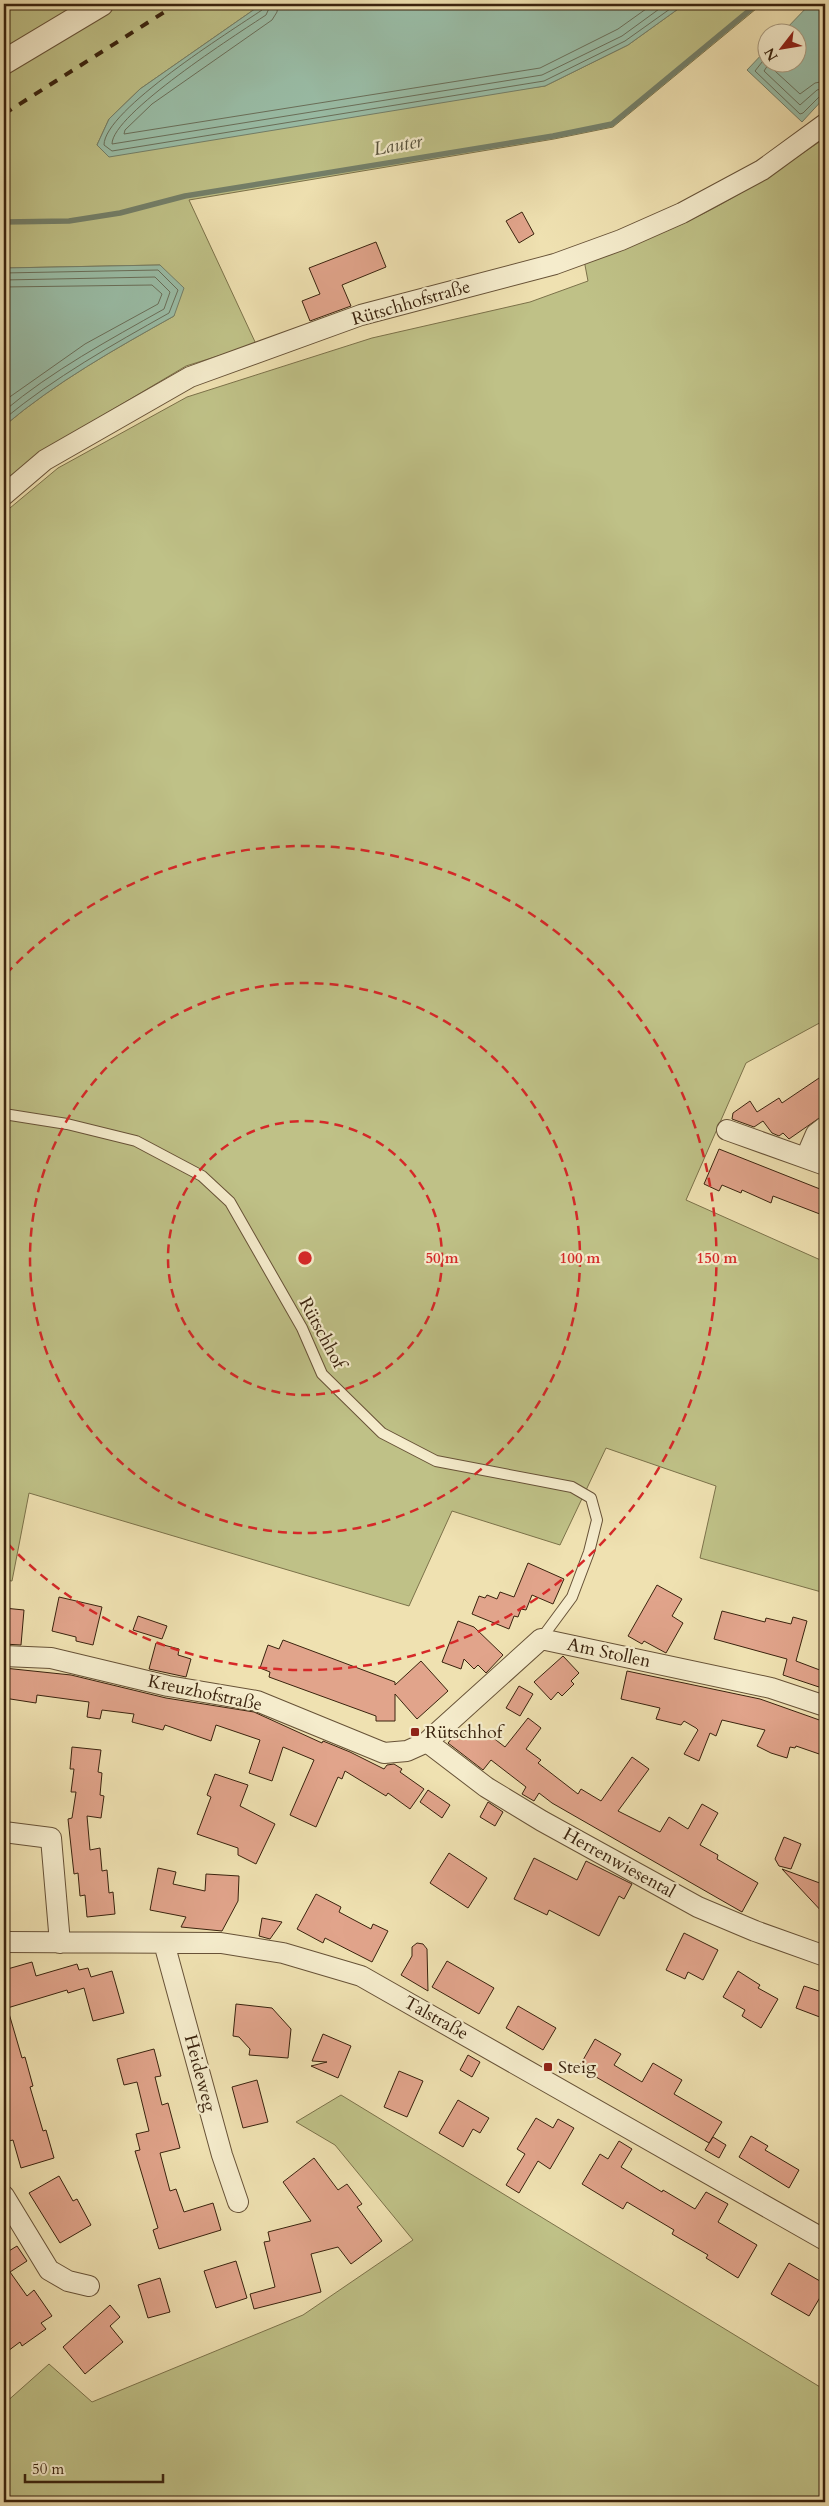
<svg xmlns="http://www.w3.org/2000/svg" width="829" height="2506" font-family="Cardo,serif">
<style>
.green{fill:#bfc187;stroke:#7c724a}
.water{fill:#9abea8;stroke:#74806a}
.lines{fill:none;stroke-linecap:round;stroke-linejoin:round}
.shore{stroke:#6a705b;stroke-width:1}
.stream{stroke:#74806a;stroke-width:5.5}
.building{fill:#e1a48b;stroke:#3a230e}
.service-casing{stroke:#675237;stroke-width:12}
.minor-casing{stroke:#675237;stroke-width:22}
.tertiary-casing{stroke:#675237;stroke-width:26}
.service{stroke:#f5eccc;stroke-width:10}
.minor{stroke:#f5eccc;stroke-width:20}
.tertiary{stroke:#f5eccc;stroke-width:24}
.rail{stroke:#3a230e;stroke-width:4;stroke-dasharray:9 9;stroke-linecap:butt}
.ring{fill:none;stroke:#d62828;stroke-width:2.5;stroke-dasharray:9 6}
.poi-dot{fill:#8f2418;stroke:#f5eccc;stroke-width:2}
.labels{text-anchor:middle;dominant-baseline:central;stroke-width:4.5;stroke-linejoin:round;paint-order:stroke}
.street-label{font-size:18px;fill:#3a230e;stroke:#f5eccc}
.poi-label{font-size:18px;fill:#3a230e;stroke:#f5eccc;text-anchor:start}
.water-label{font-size:19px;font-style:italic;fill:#57523c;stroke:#f5eccc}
.centre{fill:#d62828;stroke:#f5eccc;stroke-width:2.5}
.ring-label{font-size:15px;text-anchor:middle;font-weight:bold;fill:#d62828;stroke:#f5eccc;stroke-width:4.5;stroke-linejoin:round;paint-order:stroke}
</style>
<rect width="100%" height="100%" fill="#efe1b1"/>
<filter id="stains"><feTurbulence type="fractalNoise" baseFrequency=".004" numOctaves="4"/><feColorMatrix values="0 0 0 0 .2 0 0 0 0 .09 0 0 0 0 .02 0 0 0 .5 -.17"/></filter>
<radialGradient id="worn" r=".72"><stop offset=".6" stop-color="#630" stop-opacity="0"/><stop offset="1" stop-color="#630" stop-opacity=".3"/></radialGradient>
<!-- green -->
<path class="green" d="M4,4H262L140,89L109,119L97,145L545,86L628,45L685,4H762L613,127L554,139L189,200L256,344L186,366L41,452L4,484V426C56,382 115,349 174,316L160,265L4,268Z
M825,138V1020L746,1063L686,1200L825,1262V1593L700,1558L716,1486L606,1448L560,1545L452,1511L409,1606L29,1493L12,1581L4,1580V513L58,468L187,397L372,338L530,302L588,281L584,260C618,249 652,238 684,223C734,200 780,169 825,138Z
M341,2095L825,2390V2502H4V2404L49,2364L92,2402L303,2315L413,2240L335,2145L296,2122Z"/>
<!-- water -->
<path class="water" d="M262,4H685L628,45L545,86L109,157L97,145L109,119L140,89Z
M810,4H825V97L802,122L747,70L766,50V62H796V32H783Z
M160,265L184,288L174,316C115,349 56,382 4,426V268Z"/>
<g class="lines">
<!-- shore -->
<path class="shore" d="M264,4L262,10C231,31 104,110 104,145L112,151L544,81L625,41L677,4
M271,4L266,15C237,34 112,114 112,144L542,75L622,36L666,4
M278,4L277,12L272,20L152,104L125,130L124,134L540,68L618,29L653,4
M766,57L755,71L800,114L803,113L820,96L825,94
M770,62L764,71L800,105L817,90L825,88
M780,62L775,71L800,94L815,83L825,81
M4,273L158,270L178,290L169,313C112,345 55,377 4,419
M4,280L155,277L170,292L164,309C109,340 53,370 4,411
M4,287L152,285L162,294L158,304L85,344L4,401"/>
<!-- stream -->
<path class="stream" d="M4,222L69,221L120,213L185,196L553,136L612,124L757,4"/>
</g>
<!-- building -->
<path class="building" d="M522,212L534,234L519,243L506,221Z
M376,242L386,267L342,285L351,306L310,321L302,301L320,294L309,268Z
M825,1074V1114L789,1139L783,1133L779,1136L772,1133L763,1121L754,1127L732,1119L733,1113L750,1101L757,1112L779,1098L782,1103Z
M719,1149L825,1191V1216L773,1196L771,1203L742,1190L741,1193L722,1185L719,1191L704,1184Z
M528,1563L564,1579L553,1604L532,1595L526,1610L521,1609L518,1617L514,1616L509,1629L472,1614L479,1596L485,1598L487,1595L497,1599L500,1592L514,1597Z
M657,1585L682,1599L672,1616L683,1623L666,1653L644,1641L642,1644L628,1636Z
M59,1597L102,1607L93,1645L76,1641V1637L52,1631Z
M4,1608L24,1610L21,1645L4,1644Z
M722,1611L765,1622L766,1618L791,1624L793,1617L807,1621L796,1661L825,1672V1689L783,1675L787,1659L714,1639Z
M138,1616L167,1626L162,1639L133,1630Z
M458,1621L474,1627L503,1655L486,1673L478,1665L474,1669L464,1659L461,1669L442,1662Z
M283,1640L395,1682V1685L421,1661L448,1691L417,1719L395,1694V1721H376V1716L269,1677L270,1672L260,1668L268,1645L279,1649Z
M156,1643L179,1649L178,1655L191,1659L186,1677L149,1669Z
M563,1656L579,1673L571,1681L574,1684L562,1696L558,1692L551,1700L534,1682Z
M4,1668L71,1675L166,1698L254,1712L322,1743L323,1741L350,1752L384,1769L387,1765L394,1764L402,1769L400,1772L424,1789L410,1809L388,1793L386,1796L345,1771L342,1779L338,1777L316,1827L290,1815L314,1760L283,1747L272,1781L249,1773L260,1740L216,1725L211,1741L165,1725L163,1730L132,1722L134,1714L102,1710L100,1719L87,1717L89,1702L37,1695L36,1703L4,1698Z
M627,1671L760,1699L825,1722V1756L796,1746L795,1748L790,1747L787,1758L771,1753L757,1746L765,1730L722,1720L716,1736L710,1733L699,1761L684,1754L698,1730L696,1728L684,1721L681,1725L656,1719L660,1708L621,1699Z
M519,1686L533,1694L520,1716L506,1708Z
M528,1718L541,1728L526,1749L541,1760L538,1763L578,1794L581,1789L601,1801L632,1757L649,1769L618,1811L660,1832L669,1817L688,1829L702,1804L718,1813L700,1845L718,1855L717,1859L758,1883L742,1912L552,1803L539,1793L534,1801L522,1794L526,1787L491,1760L483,1770L448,1743L459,1730L470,1739L474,1734L477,1737L483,1730L505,1747Z
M72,1747L101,1750L98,1772L102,1773L100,1795L104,1796L101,1818L87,1816L90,1850L100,1848L102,1871L107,1870L109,1893L113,1892L115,1914L87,1917L85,1895L80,1896L78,1873L74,1874L68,1819L72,1818L76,1792H71L74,1769H70Z
M215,1774L248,1785L240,1806L275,1824L256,1864L238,1855V1848L197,1834L211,1797L207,1795Z
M428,1790L450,1805L442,1818L420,1802Z
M488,1802L503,1812L495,1826L480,1817Z
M784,1837L801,1844L791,1869L779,1866L775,1859Z
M449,1853L487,1878L468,1908L430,1883Z
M534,1858L577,1880L586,1861L632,1884L624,1899L619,1896L599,1936L549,1910L547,1915L514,1899Z
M158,1868L176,1872L173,1884L205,1891L206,1874L239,1876L238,1901L222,1931L181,1927L186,1917L150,1910Z
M782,1869L825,1885V1915Z
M316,1894L341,1907L339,1912L371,1929L373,1924L388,1931L372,1962L325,1938L323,1943L297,1929Z
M262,1918L282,1922L270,1939L259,1936Z
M684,1933L718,1950L703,1980L688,1972L685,1979L666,1970Z
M417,1943L423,1944L427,1949L428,1991L401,1975L412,1956V1947Z
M447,1961L494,1988L479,2014L432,1987Z
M32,1962L36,1976L77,1964L79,1970L88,1968L91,1977L112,1971L124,2013L93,2021L84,1988L68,1993L67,1990L4,2009V1970Z
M738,1971L760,1985L758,1988L778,1999L761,2028L742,2016L745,2010L723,1997Z
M804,1986L825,1993V2019L796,2008Z
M236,2004L272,2008L291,2029L288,2058L249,2055L250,2049L239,2037L233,2036Z
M518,2006L556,2028L543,2050L506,2028Z
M8,2010L22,2058L25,2057L33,2086L30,2087L43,2131L46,2130L54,2158L21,2168L13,2140L9,2141L4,2124V2011Z
M323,2034L351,2046L338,2078L311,2066L327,2062L312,2061Z
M595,2039L621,2054L614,2065L642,2082L653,2063L682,2080L674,2094L722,2122L709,2143L579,2067Z
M154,2049L161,2076L155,2077L162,2105L168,2103L180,2148L160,2153L170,2191L176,2189L184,2212L213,2203L221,2230L159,2249L153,2230L158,2228L135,2151L140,2150L136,2134L149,2131L137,2082L124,2085L117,2059Z
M468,2055L480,2062L472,2077L460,2070Z
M399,2071L423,2081L407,2117L384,2107Z
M257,2080L268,2122L243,2128L232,2087Z
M458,2100L489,2118L480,2133L473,2129L463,2147L439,2133Z
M536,2118L553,2128L558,2119L574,2128L550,2169L538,2161L519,2193L506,2185L525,2154L517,2149Z
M751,2136L768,2146L765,2150L799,2170L789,2188L739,2157Z
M713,2137L726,2145L719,2158L705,2150Z
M619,2141L632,2149L621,2167L662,2192L663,2190L695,2209L706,2192L728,2204L718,2222L757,2245L738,2278L706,2258L708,2255L672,2234L674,2230L627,2202L623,2209L582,2184L600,2154L608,2159Z
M314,2158L338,2190L347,2184L362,2204L357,2207L382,2241L351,2264L338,2247L311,2254L321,2292L254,2309L250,2294L275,2287L264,2242L270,2241L268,2232L311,2221L283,2182Z
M59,2176L73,2201L77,2199L91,2225L60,2243L29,2193Z
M17,2246L27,2261L10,2272L27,2296L34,2290L52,2316L41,2323L46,2329L22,2346L20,2342L4,2354V2254Z
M236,2261L247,2298L216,2308L204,2271Z
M789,2263L825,2284V2289L809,2316L771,2294Z
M160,2278L170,2312L148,2318L138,2285Z
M110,2305L120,2317L110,2326L123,2342L85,2374L63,2347Z"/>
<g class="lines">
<defs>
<path id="service" d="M4,1114L67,1124L136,1141L202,1176L230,1202L302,1328L322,1374L382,1433L436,1461L572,1487L591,1498L597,1520L589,1552L572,1597L541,1639"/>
<path id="minor" d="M4,495L45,460L190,377L361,315L555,264L621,240L682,213L762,170L825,124
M727,1130L825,1165
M806,1157L816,1134L825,1127
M4,1656L51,1658L168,1686L257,1701L384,1753L407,1751L427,1742L541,1639L771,1688L825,1706
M427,1742L486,1787L542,1821L698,1907L755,1931L825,1956
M4,1832L51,1838L60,1943
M4,1942L221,1943L283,1953L361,1976L825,2240
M164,1943L222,2155L238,2202
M4,2196L49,2270L68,2281L89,2286"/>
<path id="tertiary" d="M4,62L101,4"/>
</defs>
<!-- service casing -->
<use href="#service" class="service-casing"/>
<!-- minor casing -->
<use href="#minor" class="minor-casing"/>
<!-- tertiary casing -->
<use href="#tertiary" class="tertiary-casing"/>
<!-- service -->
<use href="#service" class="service"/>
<!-- minor -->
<use href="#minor" class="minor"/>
<!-- tertiary -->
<use href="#tertiary" class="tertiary"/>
<!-- rail -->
<path class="rail" d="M4,114L177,4"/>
</g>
<!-- distance rings -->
<g class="ring">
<circle cx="305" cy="1258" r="137"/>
<circle cx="305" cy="1258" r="275"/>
<path d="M6 974A412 412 0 1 1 6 1542"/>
</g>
<!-- markers -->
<g class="poi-dot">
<rect x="410" y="1727" width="10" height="10" rx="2.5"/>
<rect x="543" y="2062" width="10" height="10" rx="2.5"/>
</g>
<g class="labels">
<!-- street labels -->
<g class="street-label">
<text transform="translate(411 303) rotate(-16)">Rütschhofstraße</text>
<text transform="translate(322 1333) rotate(62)">Rütschhof</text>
<text transform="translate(609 1653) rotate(12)">Am Stollen</text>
<text transform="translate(205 1693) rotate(12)">Kreuzhofstraße</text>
<text transform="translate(619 1863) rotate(29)">Herrenwiesental</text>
<text transform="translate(436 2018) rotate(29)">Talstraße</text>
<text transform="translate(200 2073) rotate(75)">Heideweg</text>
</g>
<!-- poi labels -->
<g class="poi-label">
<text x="425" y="1732">Rütschhof</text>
<text x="558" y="2067">Steig</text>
</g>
<!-- water labels -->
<g class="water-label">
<text transform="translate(398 145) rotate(-10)">Lauter</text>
</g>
</g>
<circle cx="305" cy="1258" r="8" class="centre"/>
<g class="ring-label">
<text x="442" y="1263">50 m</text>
<text x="580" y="1263">100 m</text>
<text x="717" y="1263">150 m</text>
</g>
<!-- margin -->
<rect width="829" height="2506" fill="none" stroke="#efe1b1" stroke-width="20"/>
<rect x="5" y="5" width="819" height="2496" fill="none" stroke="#3a230e" stroke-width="2.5"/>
<rect x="10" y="10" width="809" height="2486" fill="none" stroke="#3a230e"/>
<!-- north arrow -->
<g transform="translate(782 48) rotate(239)"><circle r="24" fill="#f5eccc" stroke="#aa9c80"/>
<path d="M0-4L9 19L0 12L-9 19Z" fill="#8f2418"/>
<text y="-8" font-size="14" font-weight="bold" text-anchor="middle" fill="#3a230e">N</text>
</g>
<!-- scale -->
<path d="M25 2474v8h138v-8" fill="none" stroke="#3a230e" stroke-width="2.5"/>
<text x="32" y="2474" font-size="15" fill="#3a230e" stroke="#f5eccc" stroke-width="4" paint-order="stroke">50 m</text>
<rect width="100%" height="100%" filter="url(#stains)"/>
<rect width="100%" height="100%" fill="url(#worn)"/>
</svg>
